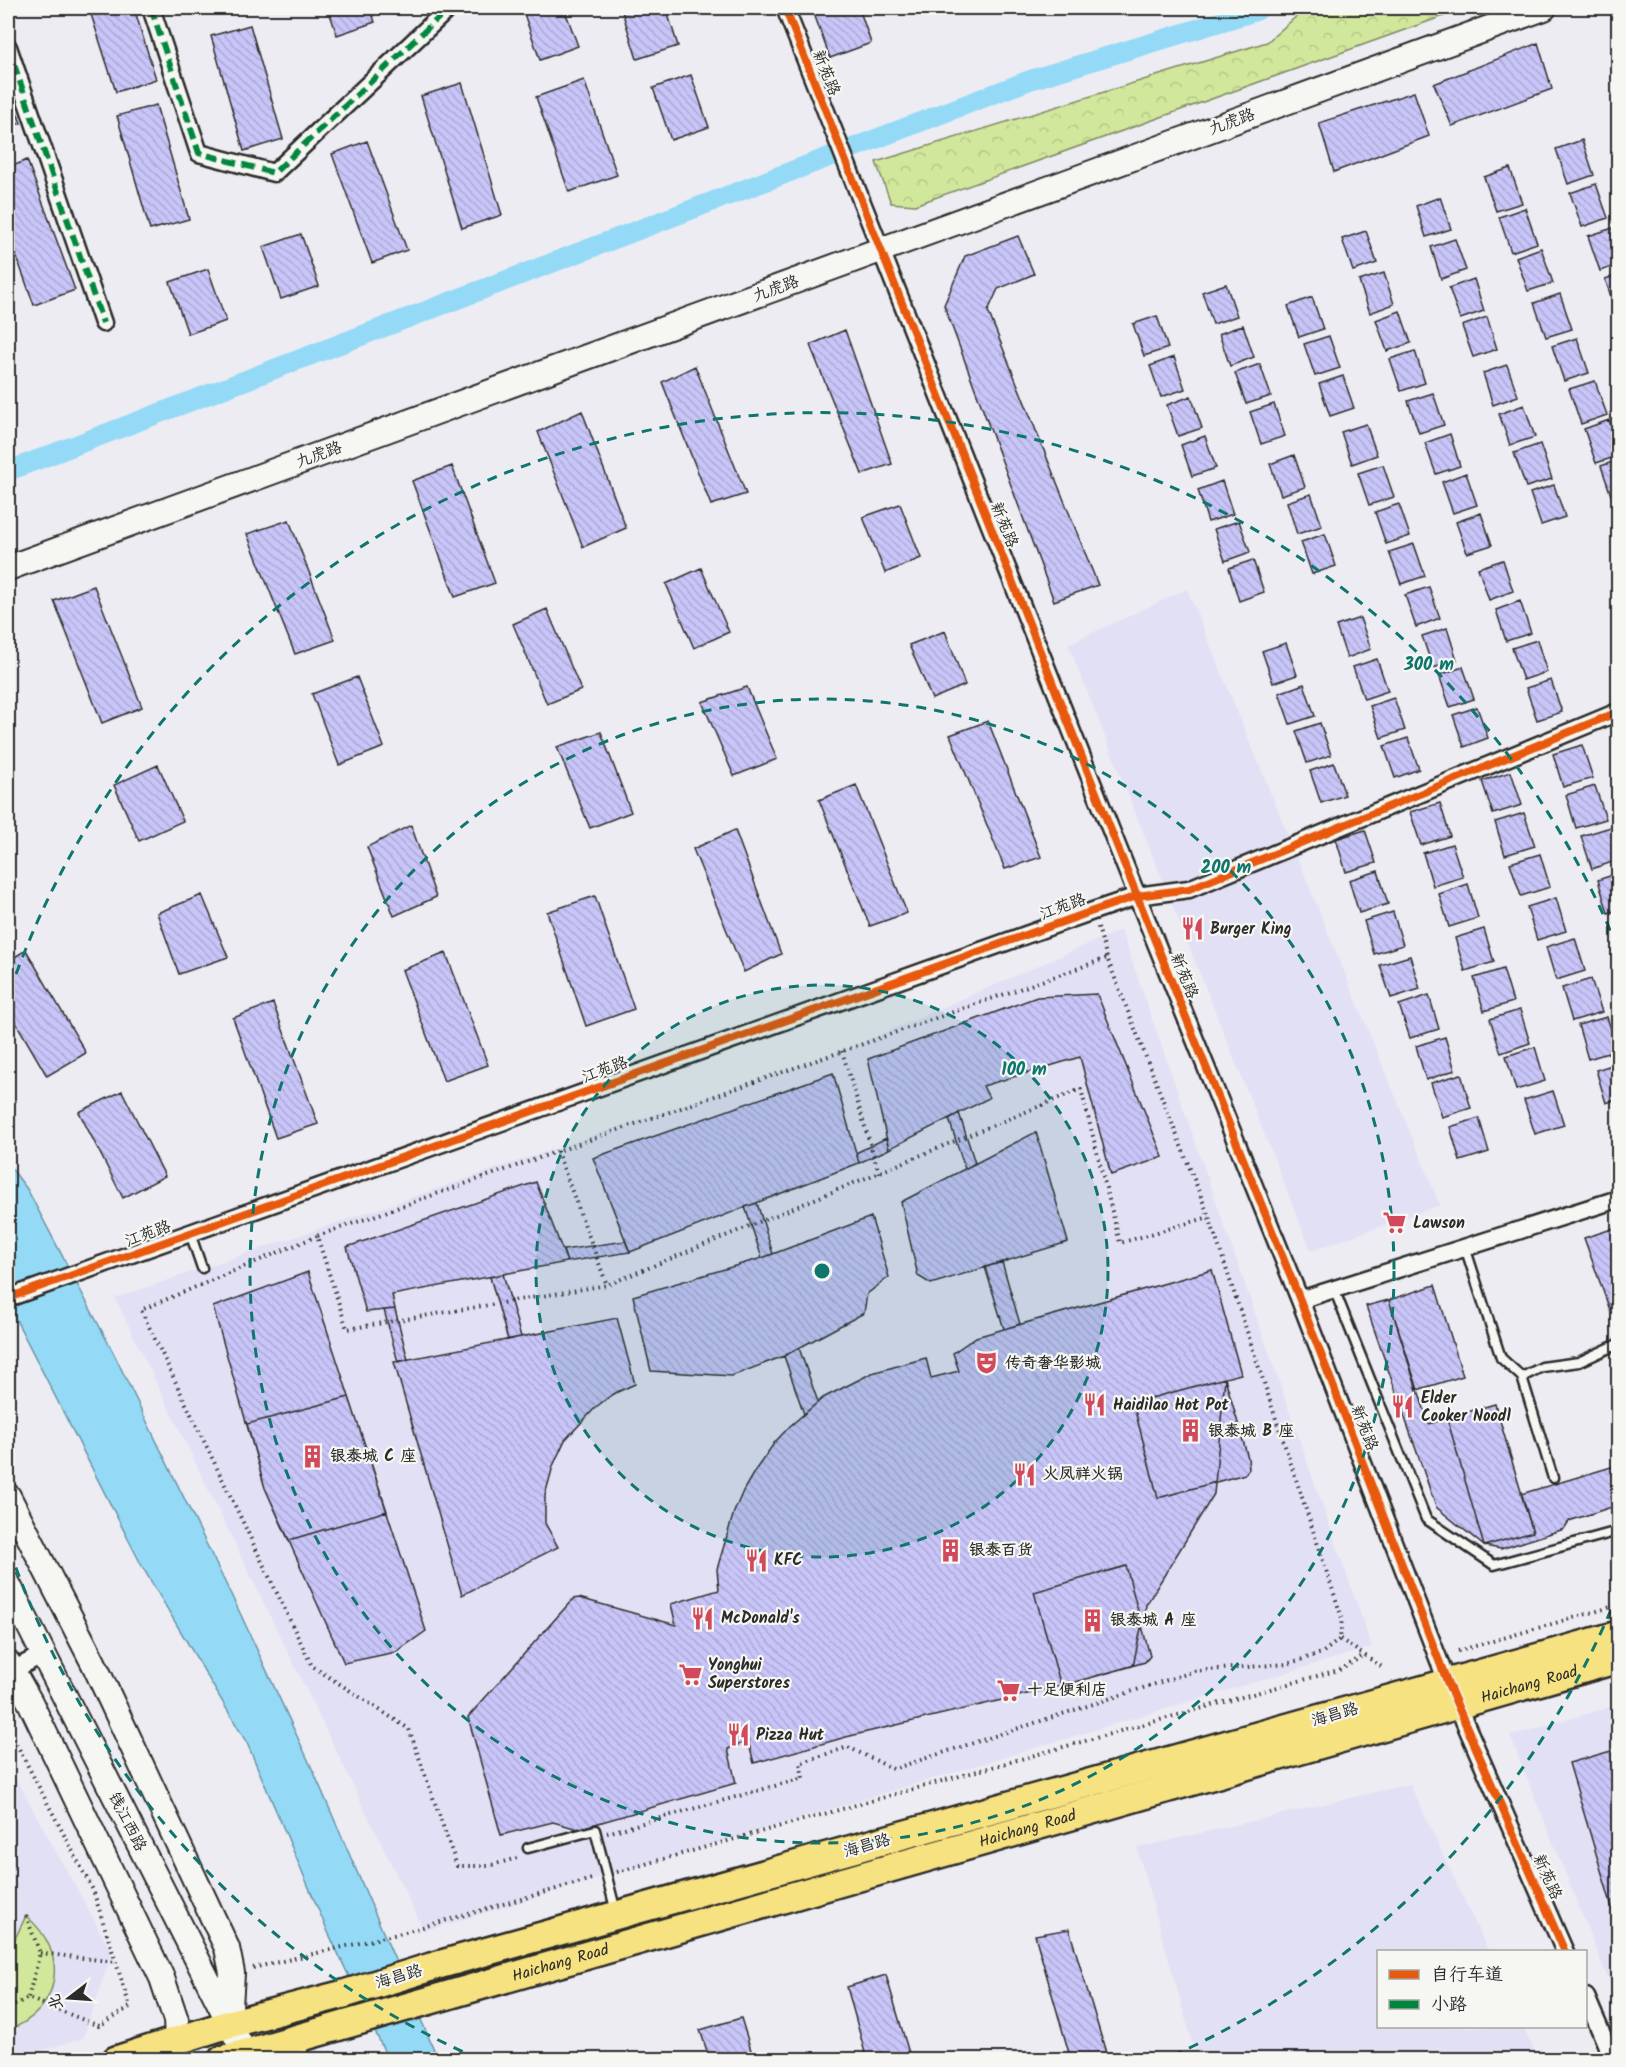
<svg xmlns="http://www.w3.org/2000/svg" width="1626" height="2067" font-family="Kalam,'LXGW WenKai TC',sans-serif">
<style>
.built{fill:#e2e0f4}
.green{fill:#d1e79c;stroke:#7e8964;stroke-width:1.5}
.forest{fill:url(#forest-crowns);stroke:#7e8964;stroke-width:1.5}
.water{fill:#94daf6;stroke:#6a94a5;stroke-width:1.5}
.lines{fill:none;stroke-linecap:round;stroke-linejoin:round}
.canal{stroke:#94daf6;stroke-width:20}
.building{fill:url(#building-back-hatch);stroke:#2b2b2b;stroke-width:1.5}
.lane-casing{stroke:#2b2b2b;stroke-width:13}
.street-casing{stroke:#2b2b2b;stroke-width:21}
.secondary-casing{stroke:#2b2b2b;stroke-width:28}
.primary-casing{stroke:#2b2b2b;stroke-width:32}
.path{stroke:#2b2b2b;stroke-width:4;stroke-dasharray:1.5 4.5;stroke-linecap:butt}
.lane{stroke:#f6f6f2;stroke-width:8}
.street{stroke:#f6f6f2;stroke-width:16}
.secondary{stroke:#f6f6f2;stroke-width:24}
.primary{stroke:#f7e281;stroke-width:27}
.quiet{stroke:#00873e;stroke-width:6;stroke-dasharray:12 6;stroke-linecap:butt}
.cycleway-casing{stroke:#f6f6f2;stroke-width:11}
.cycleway{stroke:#e8590c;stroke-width:8}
.ring{fill:none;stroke:#0f766e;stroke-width:3;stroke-dasharray:10 8}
.labels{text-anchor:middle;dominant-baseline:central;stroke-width:4.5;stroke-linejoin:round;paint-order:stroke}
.street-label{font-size:16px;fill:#2b2b2b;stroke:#f6f6f2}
.poi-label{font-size:16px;font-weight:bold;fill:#2b2b2b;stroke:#f6f6f2;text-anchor:start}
.centre{fill:#0f766e;stroke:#f6f6f2;stroke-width:3}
.ring-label{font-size:18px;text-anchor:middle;font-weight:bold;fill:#0f766e;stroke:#f6f6f2;stroke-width:4.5;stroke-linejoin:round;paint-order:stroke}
</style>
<defs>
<pattern id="forest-crowns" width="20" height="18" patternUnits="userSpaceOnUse" patternTransform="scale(1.5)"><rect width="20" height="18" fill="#d1e79c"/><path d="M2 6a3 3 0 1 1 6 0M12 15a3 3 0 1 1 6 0" fill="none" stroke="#b4c687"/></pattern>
<pattern id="building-back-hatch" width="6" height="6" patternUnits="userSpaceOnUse" patternTransform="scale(1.5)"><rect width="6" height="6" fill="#c8c5f8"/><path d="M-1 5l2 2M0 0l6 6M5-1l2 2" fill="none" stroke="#aca9d5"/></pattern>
</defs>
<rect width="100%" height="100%" fill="#edecf3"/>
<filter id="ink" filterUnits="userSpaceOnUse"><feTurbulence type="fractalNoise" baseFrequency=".0167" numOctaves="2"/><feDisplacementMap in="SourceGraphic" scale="12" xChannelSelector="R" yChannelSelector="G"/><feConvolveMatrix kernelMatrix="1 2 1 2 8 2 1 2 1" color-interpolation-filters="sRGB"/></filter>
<g filter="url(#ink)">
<!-- built -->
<path class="built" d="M1187,589L1440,1205L1311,1251L1068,644Z
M1121,930L1372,1647L424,1931L115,1298L842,1051Z
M1618,1705V2004L1510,1736Z
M8,1764L112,1953L83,2038L11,2060L8,2059Z
M1410,1784L1488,1951L1378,1952V2026L1523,2027L1537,2056L1530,2060L1197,2059L1137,1848Z"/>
<!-- green -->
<path class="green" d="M26,1916C70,1952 62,2011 8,2030V1953Z"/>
<!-- forest -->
<path class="forest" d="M1306,8H1466L915,205L891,203L876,162L1267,42Z"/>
<!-- water -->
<path class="water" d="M8,1164L27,1189L113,1352L240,1613L315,1775L438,2059H388L328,1932L247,1743L143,1568L8,1304Z"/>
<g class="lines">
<!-- canal -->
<path class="canal" d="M8,471L1030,80L1256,11L1260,8"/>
</g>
<!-- building -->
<path class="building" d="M89,8H134L156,79L116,92Z
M328,8H370L375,22L337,35Z
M522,8H564L578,46L540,60Z
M621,8H666L678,46L637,59Z
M812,8H859L871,43L830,58Z
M250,25L283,139L244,151L211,36Z
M1538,43L1552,89L1452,126L1434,84Z
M691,75L709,127L671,140L653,88Z
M584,80L617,175L569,192L536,97Z
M462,83L502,215L462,228L421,96Z
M8,88L21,123L8,128Z
M1414,92L1429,136L1334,172L1319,123Z
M156,105L189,219L150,230L117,116Z
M1582,140L1594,175L1568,184L1556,149Z
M367,141L407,250L372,263L332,154Z
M27,160L75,290L34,305L8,233V168Z
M1510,168L1522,203L1496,211L1484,177Z
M1596,184L1608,218L1582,227L1570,193Z
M1440,197L1451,229L1426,237L1416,206Z
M1525,208L1537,243L1511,252L1499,217Z
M1613,228L1618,242V265L1600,271L1588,236Z
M1366,231L1377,263L1353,271L1342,239Z
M301,234L319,286L281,299L263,247Z
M1018,236L1034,274L998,289L988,311L1098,585L1054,601L944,305L965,256Z
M1455,239L1466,270L1441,279L1431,247Z
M1541,248L1553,283L1528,291L1516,257Z
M208,269L226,321L188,334L170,282Z
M1384,273L1394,304L1370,313L1359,281Z
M1618,275V314H1617L1605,279Z
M1474,279L1484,311L1460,319L1449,288Z
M1226,284L1237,316L1213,324L1202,292Z
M1560,294L1572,329L1546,337L1534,303Z
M1312,297L1323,329L1299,337L1288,306Z
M1400,311L1411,343L1387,351L1376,320Z
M1157,316L1168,348L1144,356L1133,324Z
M1487,317L1497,349L1473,357L1462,326Z
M1243,325L1254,357L1230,366L1219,334Z
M845,330L892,464L862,474L810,345Z
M1329,336L1340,368L1315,376L1304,344Z
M1577,338L1589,373L1564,381L1552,346Z
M1415,351L1425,383L1401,391L1390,359Z
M1174,357L1185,389L1161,397L1150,366Z
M1260,364L1271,396L1246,404L1235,373Z
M1507,365L1518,396L1493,405L1483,373Z
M695,366L746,494L711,505L662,382Z
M1343,376L1354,408L1330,416L1319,384Z
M1595,381L1607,415L1581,424L1569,389Z
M1433,393L1444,425L1419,433L1408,401Z
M1191,396L1202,428L1178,436L1167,405Z
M1274,404L1285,436L1261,444L1250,412Z
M1524,405L1535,437L1510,445L1499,414Z
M582,411L626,528L583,547L538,432Z
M1609,420L1618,446V456L1596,463L1584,429Z
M1366,424L1377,455L1352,464L1341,432Z
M1450,434L1460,466L1436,474L1425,443Z
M1205,436L1216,468L1192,476L1181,445Z
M1540,444L1552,479L1526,487L1514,453Z
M1294,455L1305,487L1281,495L1270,464Z
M1618,460V499L1613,501L1601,466Z
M1383,465L1394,497L1369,505L1358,473Z
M452,466L495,583L455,597L412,481Z
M1466,473L1477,505L1453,513L1442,482Z
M1222,481L1233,514L1208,522L1198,490Z
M1554,485L1565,517L1541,525L1530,493Z
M1311,494L1322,526L1297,534L1287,502Z
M900,504L921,558L885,573L863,517Z
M1399,504L1410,536L1386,544L1375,512Z
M1481,513L1492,545L1467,553L1456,522Z
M289,520L335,640L295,654L247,534Z
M1239,521L1250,552L1225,561L1214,529Z
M1325,534L1336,566L1312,574L1301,542Z
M1414,544L1425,576L1401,584L1389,552Z
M1253,560L1264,592L1239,601L1229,568Z
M1503,560L1513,591L1489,600L1478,568Z
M701,568L729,632L694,648L666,584Z
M94,586L142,707L102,723L54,601Z
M1429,587L1440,618L1416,627L1405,595Z
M1520,601L1531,633L1506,641L1496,610Z
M547,609L581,690L547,704L513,624Z
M1360,618L1371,649L1347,658L1336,626Z
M1447,628L1457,660L1433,668L1422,636Z
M945,631L965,685L932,699L909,645Z
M1537,640L1547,672L1523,680L1512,648Z
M1286,643L1297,675L1273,683L1262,651Z
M1377,659L1388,691L1364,699L1353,667Z
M1463,667L1474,699L1450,707L1439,675Z
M357,677L384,747L339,765L312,694Z
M1551,680L1562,712L1537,720L1526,688Z
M1304,684L1315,716L1290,724L1279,693Z
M747,687L777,759L734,776L702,702Z
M1394,698L1405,730L1381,738L1370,706Z
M1477,707L1488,738L1464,747L1453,715Z
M988,721L1041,857L1005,869L950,735Z
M1320,723L1331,755L1307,763L1296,731Z
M601,732L631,812L590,828L557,747Z
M1408,738L1419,769L1395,778L1384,746Z
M1582,745L1593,778L1563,787L1553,754Z
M1334,763L1345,795L1321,803L1310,771Z
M158,765L183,821L139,841L114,785Z
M1511,772L1522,805L1493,814L1482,781Z
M856,785L907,913L870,926L819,800Z
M1595,786L1606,819L1576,828L1566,795Z
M1440,803L1450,836L1421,845L1410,812Z
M1524,813L1535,846L1505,855L1495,822Z
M411,825L436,897L394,916L367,847Z
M1611,827L1618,853V860L1592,869L1581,836Z
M735,830L781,954L744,972L693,849Z
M1365,830L1376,863L1346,872L1336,839Z
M1452,844L1463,877L1433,886L1423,853Z
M1540,854L1550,887L1521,896L1510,863Z
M1378,871L1388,904L1359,913L1349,880Z
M1618,873V910L1608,913L1598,880Z
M1468,884L1478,918L1449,927L1439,894Z
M202,895L228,957L179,974L157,913Z
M595,896L634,1009L586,1026L547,912Z
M1556,898L1566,931L1537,940L1527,907Z
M1393,912L1403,945L1374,954L1364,921Z
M1484,929L1494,962L1465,971L1455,938Z
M1575,938L1585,971L1556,980L1546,947Z
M26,950L86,1053L47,1076L8,1009V961Z
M446,953L488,1065L444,1081L402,970Z
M1410,956L1420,989L1391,998L1380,965Z
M1503,969L1513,1002L1484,1011L1474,978Z
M1591,979L1602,1012L1572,1021L1562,988Z
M1097,994L1163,1157L1111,1175L1080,1057L983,1086L989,1098L889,1149L868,1059L1037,997Z
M1429,995L1439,1029L1410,1038L1399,1005Z
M273,1003L318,1124L276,1138L233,1018Z
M1520,1010L1530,1043L1501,1053L1490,1019Z
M1607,1017L1618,1050L1588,1059L1578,1025Z
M1445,1037L1455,1070L1426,1080L1416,1046Z
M1535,1047L1545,1081L1516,1090L1506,1056Z
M1618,1063V1099L1606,1103L1596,1070Z
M833,1073L859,1163L630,1252L593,1158Z
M1461,1074L1471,1108L1442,1117L1431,1083Z
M122,1091L165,1176L123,1198L79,1112Z
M1553,1091L1564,1125L1535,1134L1524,1100Z
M959,1113L975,1163L965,1169L949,1119Z
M1479,1118L1489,1152L1460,1161L1450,1127Z
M1036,1132L1068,1242L931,1284L918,1276L901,1202Z
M886,1138L889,1149L859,1163L856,1153Z
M536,1182L567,1262L392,1295L395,1309L366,1312L347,1247Z
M757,1203L773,1254L762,1258L745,1207Z
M871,1217L889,1277L867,1294L864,1313L784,1356L732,1376L651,1371L633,1296L762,1258Z
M1618,1227V1308L1610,1310L1584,1238Z
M625,1241L630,1252L567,1262L563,1250Z
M1002,1262L1020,1324L1004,1329L985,1267Z
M1212,1270L1241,1374L1225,1378L1214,1494L1146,1605L1133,1666L1061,1686L846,1737L754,1763L748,1741L728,1749L736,1783L578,1829L553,1822L501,1835L468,1717L573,1599L579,1598L676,1625L671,1604L719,1590L717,1569L734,1512L743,1491L754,1472L775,1442L790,1426L823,1398L872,1373L926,1358L931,1378L959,1371L953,1353L976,1337Z
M308,1272L426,1631L396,1652L344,1663L265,1488L213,1307Z
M503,1274L521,1337L508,1340L490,1277Z
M1435,1285L1463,1376L1417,1390L1389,1300Z
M1389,1300L1429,1424L1447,1418L1484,1546L1436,1507L1366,1306Z
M395,1309L408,1360L398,1362L384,1310Z
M617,1318L635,1384L613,1394L596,1407L565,1440L553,1466L545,1495V1523L558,1547L462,1595L394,1362Z
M799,1348L818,1402L804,1414L784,1356Z
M1225,1378L1248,1458L1249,1469L1245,1474L1158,1498L1133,1403Z
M349,1397L387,1511L289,1540L265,1488L247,1424Z
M1495,1404L1533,1532L1484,1546L1447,1418Z
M1618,1465V1505L1569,1521L1564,1529L1501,1549L1484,1546L1533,1532L1521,1494Z
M1126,1566L1150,1656L1145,1662L1061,1686L1034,1592Z
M1618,1749V1927L1569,1763Z
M1069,1929L1107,2056L1095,2060H1071L1035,1935Z
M886,1975L911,2060H867L847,1987Z
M741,2018L754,2060H710L700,2030Z"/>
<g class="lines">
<defs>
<path id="lane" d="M190,1233L202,1268
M1465,1247L1501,1358L1522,1377L1553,1478
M1334,1289L1426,1519L1494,1565L1618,1531
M1522,1377L1542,1367L1579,1362L1618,1344
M528,1848L595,1830L616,1912"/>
<path id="street" d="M151,8L199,153L274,173L449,8
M785,8L1137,896L1300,1300L1448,1684L1565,1952
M8,47L103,323
M8,1298L1093,911L1137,896L1189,889L1618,712
M1300,1300L1618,1199
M8,1673L43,1654
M1586,1997L1613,2060"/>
<path id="secondary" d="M8,568L1544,8
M8,1496L93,1662L227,1948L232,1973L229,2024
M8,1584L248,2060
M8,1663L30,1702L162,1978L176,2020L177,2040
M293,2039L296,2060"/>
<g id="primary">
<path d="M116,2060L229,2024L344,1994L431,1967L1618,1635"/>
<path id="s1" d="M222,2060L1618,1659"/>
</g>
</defs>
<!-- lane casing -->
<use href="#lane" class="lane-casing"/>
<!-- street casing -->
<use href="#street" class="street-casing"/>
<!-- secondary casing -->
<use href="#secondary" class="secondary-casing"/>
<!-- primary casing -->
<use href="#primary" class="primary-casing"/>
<!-- path -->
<path class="path" d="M1098,927L1107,958
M842,1051L879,1173
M557,1151L607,1285
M317,1236L141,1310L312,1666L409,1729L457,1866H488L521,1857
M1340,1639L1382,1667
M1458,1651L1618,1605
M8,1728L93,1890L130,2007L99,2026L28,1998L13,2006L8,2013
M607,1833L803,1778L800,1763L848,1747L893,1769L1195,1671L1287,1664L1322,1653L1340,1639L1342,1618L1209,1217L1107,958L317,1236L347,1329L607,1285L1081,1089L1120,1243L1209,1217
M617,1872L1342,1669L1364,1655
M26,1916L40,1953L28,1998
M40,1953L116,1962
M253,1968L398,1934L595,1878"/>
<!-- lane -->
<use href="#lane" class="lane"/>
<!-- street -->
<use href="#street" class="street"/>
<!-- secondary -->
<use href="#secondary" class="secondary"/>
<!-- primary -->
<use href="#primary" class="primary"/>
<!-- quiet -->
<path class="quiet" d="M151,8L199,153L274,173L449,8
M8,47L103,323"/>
<defs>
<path id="cycleway" d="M785,8L1137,896L1300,1300L1448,1684L1565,1952
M8,1298L1093,911L1137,896L1189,889L1618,712"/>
</defs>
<!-- cycleway casing -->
<use href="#cycleway" class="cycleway-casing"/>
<!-- cycleway -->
<use href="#cycleway" class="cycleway"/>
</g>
</g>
<!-- distance rings -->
<circle cx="822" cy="1271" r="286" fill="#0f766e" fill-opacity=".12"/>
<g class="ring">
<circle cx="822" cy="1271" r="286"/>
<circle cx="822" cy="1271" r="572"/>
<path d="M1618 1593A859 859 0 0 1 1165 2059M479 2059A859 859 0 0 1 10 1551M10 991A859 859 0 0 1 1618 949"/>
</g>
<!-- icons -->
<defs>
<symbol id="restaurant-bare" viewBox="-9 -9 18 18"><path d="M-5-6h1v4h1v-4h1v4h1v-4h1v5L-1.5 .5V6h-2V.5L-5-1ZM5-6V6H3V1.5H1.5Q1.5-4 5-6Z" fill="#d1495b" stroke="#f6f6f2" stroke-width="2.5" paint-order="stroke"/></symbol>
<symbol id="supermarket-bare" viewBox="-9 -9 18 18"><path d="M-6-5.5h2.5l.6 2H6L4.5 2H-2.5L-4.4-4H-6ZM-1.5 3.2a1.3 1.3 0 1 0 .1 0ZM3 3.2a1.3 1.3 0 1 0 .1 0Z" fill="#d1495b" stroke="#f6f6f2" stroke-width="2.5" paint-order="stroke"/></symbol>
<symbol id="theatre-bare" viewBox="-9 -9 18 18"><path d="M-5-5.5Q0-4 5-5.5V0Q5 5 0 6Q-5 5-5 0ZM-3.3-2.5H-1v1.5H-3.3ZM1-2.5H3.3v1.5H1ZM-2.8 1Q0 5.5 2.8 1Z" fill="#d1495b" stroke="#f6f6f2" stroke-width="2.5" paint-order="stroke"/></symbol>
<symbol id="building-bare" viewBox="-9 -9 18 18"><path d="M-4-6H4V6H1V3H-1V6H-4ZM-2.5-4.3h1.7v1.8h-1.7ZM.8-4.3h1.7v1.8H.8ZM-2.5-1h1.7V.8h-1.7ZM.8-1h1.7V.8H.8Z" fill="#d1495b" stroke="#f6f6f2" stroke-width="2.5" paint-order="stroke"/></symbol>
</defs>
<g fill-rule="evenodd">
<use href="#restaurant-bare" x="1176" y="912" width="33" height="33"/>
<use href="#supermarket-bare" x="1378" y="1206" width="33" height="33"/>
<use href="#theatre-bare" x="970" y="1346" width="33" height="33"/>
<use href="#restaurant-bare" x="1078" y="1388" width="33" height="33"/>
<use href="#restaurant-bare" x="1386" y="1390" width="33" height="33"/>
<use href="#building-bare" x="1174" y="1414" width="33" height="33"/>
<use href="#building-bare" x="296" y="1440" width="33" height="33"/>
<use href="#restaurant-bare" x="1008" y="1458" width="33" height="33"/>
<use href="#building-bare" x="934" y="1534" width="33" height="33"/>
<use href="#restaurant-bare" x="740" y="1544" width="33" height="33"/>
<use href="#restaurant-bare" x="686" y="1602" width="33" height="33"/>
<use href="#building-bare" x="1076" y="1604" width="33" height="33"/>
<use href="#supermarket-bare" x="674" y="1658" width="33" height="33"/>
<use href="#supermarket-bare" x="992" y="1674" width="33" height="33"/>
<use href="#restaurant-bare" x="722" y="1718" width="33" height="33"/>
</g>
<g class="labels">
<!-- street labels -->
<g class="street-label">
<text transform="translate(826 73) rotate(68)">新苑路</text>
<text transform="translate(1232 122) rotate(-20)">九虎路</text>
<text transform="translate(776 289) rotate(-20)">九虎路</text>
<text transform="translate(319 455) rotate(-20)">九虎路</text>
<text transform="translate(1004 525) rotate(68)">新苑路</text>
<text transform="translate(1063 907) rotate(-20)">江苑路</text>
<text transform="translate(1184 976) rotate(68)">新苑路</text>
<text transform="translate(605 1070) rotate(-20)">江苑路</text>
<text transform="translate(148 1234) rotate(-20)">江苑路</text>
<text transform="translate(1364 1428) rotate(69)">新苑路</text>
<text stroke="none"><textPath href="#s1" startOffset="1360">Haichang Road</textPath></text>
<text transform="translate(1335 1715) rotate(-16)">海昌路</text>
<text transform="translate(127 1822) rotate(63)">钱江西路</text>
<text stroke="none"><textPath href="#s1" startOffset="838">Haichang Road</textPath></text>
<text transform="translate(867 1846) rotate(-16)">海昌路</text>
<text transform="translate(1547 1877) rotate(66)">新苑路</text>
<text stroke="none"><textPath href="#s1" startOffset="352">Haichang Road</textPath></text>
<text transform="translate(399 1977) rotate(-17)">海昌路</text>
</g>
<!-- poi labels -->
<g class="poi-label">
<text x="1210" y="929">Burger King</text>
<text x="1413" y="1223">Lawson</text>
<text x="1005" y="1363">传奇奢华影城</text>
<text x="1421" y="1398">Elder<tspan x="1421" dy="18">Cooker Noodl</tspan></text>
<text x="1113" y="1405">Haidilao Hot Pot</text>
<text x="1208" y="1431">银泰城 B 座</text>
<text x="330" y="1456">银泰城 C 座</text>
<text x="1043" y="1474">火凤祥火锅</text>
<text x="969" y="1550">银泰百货</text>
<text x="774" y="1560">KFC</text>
<text x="721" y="1618">McDonald's</text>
<text x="1110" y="1620">银泰城 A 座</text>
<text x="708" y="1665">Yonghui<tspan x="708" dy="18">Superstores</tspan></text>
<text x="1027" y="1690">十足便利店</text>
<text x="756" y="1735">Pizza Hut</text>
</g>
</g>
<circle cx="822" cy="1271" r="9" class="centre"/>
<g class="ring-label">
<text x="1429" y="670">300 m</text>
<text x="1226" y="873">200 m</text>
<text x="1024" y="1075">100 m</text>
</g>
<!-- margin -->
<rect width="1626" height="2067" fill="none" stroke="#f6f6f2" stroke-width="30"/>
<rect x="15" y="15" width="1596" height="2037" fill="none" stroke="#2b2b2b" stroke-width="2" filter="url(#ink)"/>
<!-- legend -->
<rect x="1377" y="1950" width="210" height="78" fill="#f6f6f2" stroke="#a5a5a2" stroke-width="1.5"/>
<rect x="1389" y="1970" width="30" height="9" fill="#e8590c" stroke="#a5a5a2" stroke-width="1.5"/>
<text x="1431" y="1980" font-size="18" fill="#2b2b2b">自行车道</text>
<rect x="1389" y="2000" width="30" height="9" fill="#00873e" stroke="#a5a5a2" stroke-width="1.5"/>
<text x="1431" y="2010" font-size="18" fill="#2b2b2b">小路</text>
<!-- north arrow -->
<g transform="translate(69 1998) rotate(253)" stroke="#f6f6f2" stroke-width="4.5" paint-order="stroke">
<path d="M0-4.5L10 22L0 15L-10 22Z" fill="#2b2b2b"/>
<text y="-9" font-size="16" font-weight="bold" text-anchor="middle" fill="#2b2b2b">北</text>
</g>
</svg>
